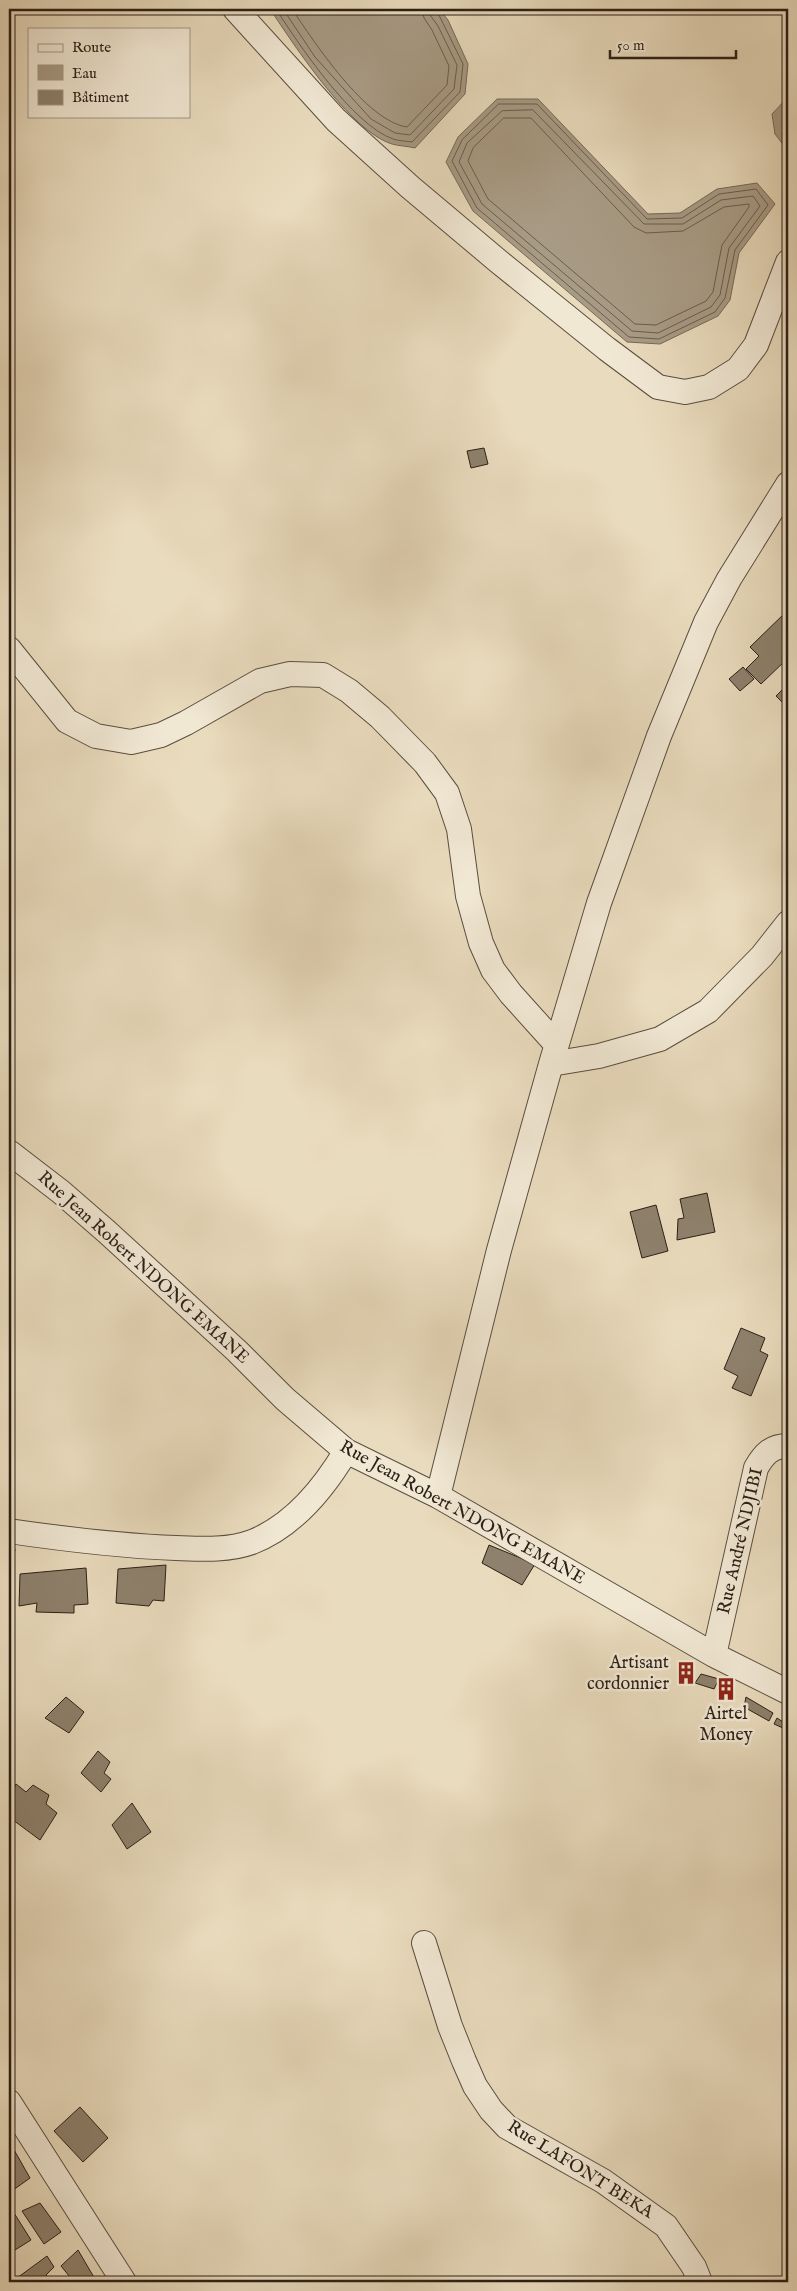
<svg xmlns="http://www.w3.org/2000/svg" width="797" height="2291" font-family="'IM FELL English',serif">
<style>
.water{fill:#a89b85;stroke:#766959}
.lines{fill:none;stroke-linecap:round;stroke-linejoin:round}
.shore{stroke:#6a5d4e;stroke-width:1}
.building{fill:#8e816d;stroke:#2b1f17}
.minor-casing{stroke:#5a4e40;stroke-width:26}
.minor{stroke:#f1e8d4;stroke-width:24}
.labels{text-anchor:middle;dominant-baseline:central;stroke-width:5;stroke-linejoin:round;paint-order:stroke}
.street-label{font-size:18px;fill:#2b1f17;stroke:#f1e8d4}
.poi-label{font-size:18px;fill:#2b1f17;stroke:#f1e8d4;text-anchor:end}
</style>
<rect width="100%" height="100%" fill="#e9dbbd"/>
<filter id="stains"><feTurbulence type="fractalNoise" baseFrequency=".004" numOctaves="4"/><feColorMatrix values="0 0 0 0 .2 0 0 0 0 .09 0 0 0 0 .02 0 0 0 .5 -.17"/></filter>
<radialGradient id="worn" r=".72"><stop offset=".6" stop-color="#630" stop-opacity="0"/><stop offset="1" stop-color="#630" stop-opacity=".3"/></radialGradient>
<!-- water -->
<path class="water" d="M270,9H439L448,20L468,64L465,94L415,148C407,146 399,146 392,144C350,131 294,45 270,9Z
M788,97V151L775,134L772,114Z
M497,99H538L648,214L680,213L717,189L757,183L775,204L739,253L730,300L718,316L660,344L627,342L473,211L446,162L458,137Z"/>
<g class="lines">
<!-- shore -->
<path class="shore" d="M276,9C299,45 353,125 393,139C399,141 406,141 412,142L460,92L463,64L436,9
M283,9L315,57L371,119L395,133L410,135L454,89L457,65L438,26L430,15V9
M292,9C314,42 366,121 407,127L447,85L449,66L432,30L424,18L422,9
M499,104H537L647,219L682,218L719,194L756,189L768,205L735,250L725,298L715,312L659,339L629,337L477,208L452,161L462,140Z
M533,110L644,224H683L721,200L753,196L760,206L729,248L720,295L711,307L658,333L632,331L482,204L459,162L467,143L502,111Z
M504,118H531L634,227L646,233L683,231L724,207L749,204V207L722,245L713,292L706,301L656,325L635,324L488,199L468,161L473,148Z"/>
</g>
<!-- building -->
<path class="building" d="M484,448L488,464L471,468L467,451Z
M788,610V658L761,684L746,669L759,656L750,647Z
M743,667L754,679L740,691L729,679Z
M788,684V708L776,696Z
M707,1193L715,1232L677,1240L678,1219L684,1218L680,1199Z
M656,1205L668,1251L642,1258L630,1212Z
M741,1328L765,1338L760,1351L768,1355L751,1396L732,1388L738,1376L724,1369Z
M489,1545L535,1564L522,1585L482,1563Z
M9,1548L15,1549L10,1578H9Z
M166,1565L164,1601L153,1600L149,1606L116,1603L118,1569Z
M86,1568L88,1604L74,1605V1613L36,1612L37,1603L19,1606L20,1574Z
M686,1662L693,1676L688,1682L678,1670Z
M701,1674L719,1679L714,1689L695,1683Z
M723,1682L733,1687L730,1696L718,1691Z
M66,1697L84,1712L69,1733L45,1718Z
M746,1697L773,1713L769,1721L744,1707Z
M777,1718L786,1724L783,1728L774,1724Z
M98,1751L110,1762L104,1773L111,1779L101,1792L81,1773Z
M16,1784L26,1792L33,1785L49,1795L46,1804L57,1813L40,1840L9,1817V1799Z
M132,1803L151,1832L127,1849L112,1825Z
M80,2107L108,2138L83,2162L54,2131Z
M9,2141L30,2178L9,2193Z
M40,2203L61,2232L44,2244L22,2211Z
M14,2213L31,2240L15,2250L13,2243L9,2246V2217Z
M78,2250L95,2279L92,2282H74L61,2266Z
M47,2256L54,2267L46,2275L51,2282H20L17,2278Z"/>
<g class="lines">
<defs>
<path id="minor" d="M235,9L336,120L410,187L498,261L607,349L658,387L685,392L709,387L738,369L756,345L788,262
M9,649L67,721L96,736L131,742L161,735L186,723L260,681L290,674L323,675L349,691L380,717L425,763L447,793L459,829L468,896L481,943L493,970L511,994L556,1044
M551,1064L599,1056L660,1039L708,1011L762,956L788,923
M9,1152L61,1192L107,1232L237,1351L285,1399L346,1451L438,1496L714,1655L788,1692
M438,1496L499,1250L551,1064L599,903L659,736L706,622L729,579L788,484
M9,1531C64,1539 120,1546 176,1548C201,1549 227,1551 252,1542C293,1526 324,1488 346,1451
M714,1655L756,1468C764,1454 771,1446 788,1446
M424,1943L450,2026L464,2061L475,2086L491,2110L507,2127L603,2181L666,2226L694,2267L700,2282
M9,2102L124,2282"/>
</defs>
<!-- minor casing -->
<use href="#minor" class="minor-casing"/>
<!-- minor -->
<use href="#minor" class="minor"/>
</g>
<!-- icons -->
<defs>
<symbol id="building-bare" viewBox="-9 -9 18 18"><path d="M-4-6H4V6H1V3H-1V6H-4ZM-2.5-4.3h1.7v1.8h-1.7ZM.8-4.3h1.7v1.8H.8ZM-2.5-1h1.7V.8h-1.7ZM.8-1h1.7V.8H.8Z" fill="#8f2418" stroke="#f1e8d4" stroke-width="2.5" paint-order="stroke"/></symbol>
</defs>
<g fill-rule="evenodd">
<use href="#building-bare" x="670" y="1657" width="32" height="32"/>
<use href="#building-bare" x="710" y="1673" width="32" height="32"/>
</g>
<g class="labels">
<!-- street labels -->
<g class="street-label">
<text transform="translate(143 1268) rotate(42)">Rue Jean Robert NDONG EMANE</text>
<text transform="translate(462 1513) rotate(29)">Rue Jean Robert NDONG EMANE</text>
<text transform="translate(741 1541) rotate(-77)">Rue André NDJIBI</text>
<text transform="translate(580 2170) rotate(32)">Rue LAFONT BEKA</text>
</g>
<!-- poi labels -->
<g class="poi-label">
<text x="669" y="1663">Artisant<tspan x="669" dy="21">cordonnier</tspan></text>
<text x="726" y="1714" text-anchor="middle">Airtel<tspan x="726" dy="21">Money</tspan></text>
</g>
</g>
<!-- margin -->
<rect width="797" height="2291" fill="none" stroke="#e9dbbd" stroke-width="30"/>
<rect x="10" y="10" width="777" height="2271" fill="none" stroke="#2b1f17" stroke-width="2.5"/>
<rect x="15" y="15" width="767" height="2261" fill="none" stroke="#2b1f17"/>
<!-- legend -->
<rect x="28" y="28" width="162" height="90" fill="#f1e8d4" stroke="#a29888"/>
<rect x="38" y="44" width="25" height="8" fill="#f1e8d4" stroke="#a29888"/>
<text x="72" y="52" font-size="15" fill="#2b1f17">Route</text>
<rect x="38" y="65" width="25" height="15" fill="#a89b85" stroke="#a29888"/>
<text x="72" y="78" font-size="15" fill="#2b1f17">Eau</text>
<rect x="38" y="90" width="25" height="15" fill="#8e816d" stroke="#a29888"/>
<text x="72" y="102" font-size="15" fill="#2b1f17">Bâtiment</text>
<!-- scale -->
<path d="M610 50v8h126v-8" fill="none" stroke="#2b1f17" stroke-width="2.5"/>
<text x="617" y="50" font-size="15" fill="#2b1f17" stroke="#f1e8d4" stroke-width="4" paint-order="stroke">50 m</text>
<rect width="100%" height="100%" filter="url(#stains)"/>
<rect width="100%" height="100%" fill="url(#worn)"/>
</svg>
